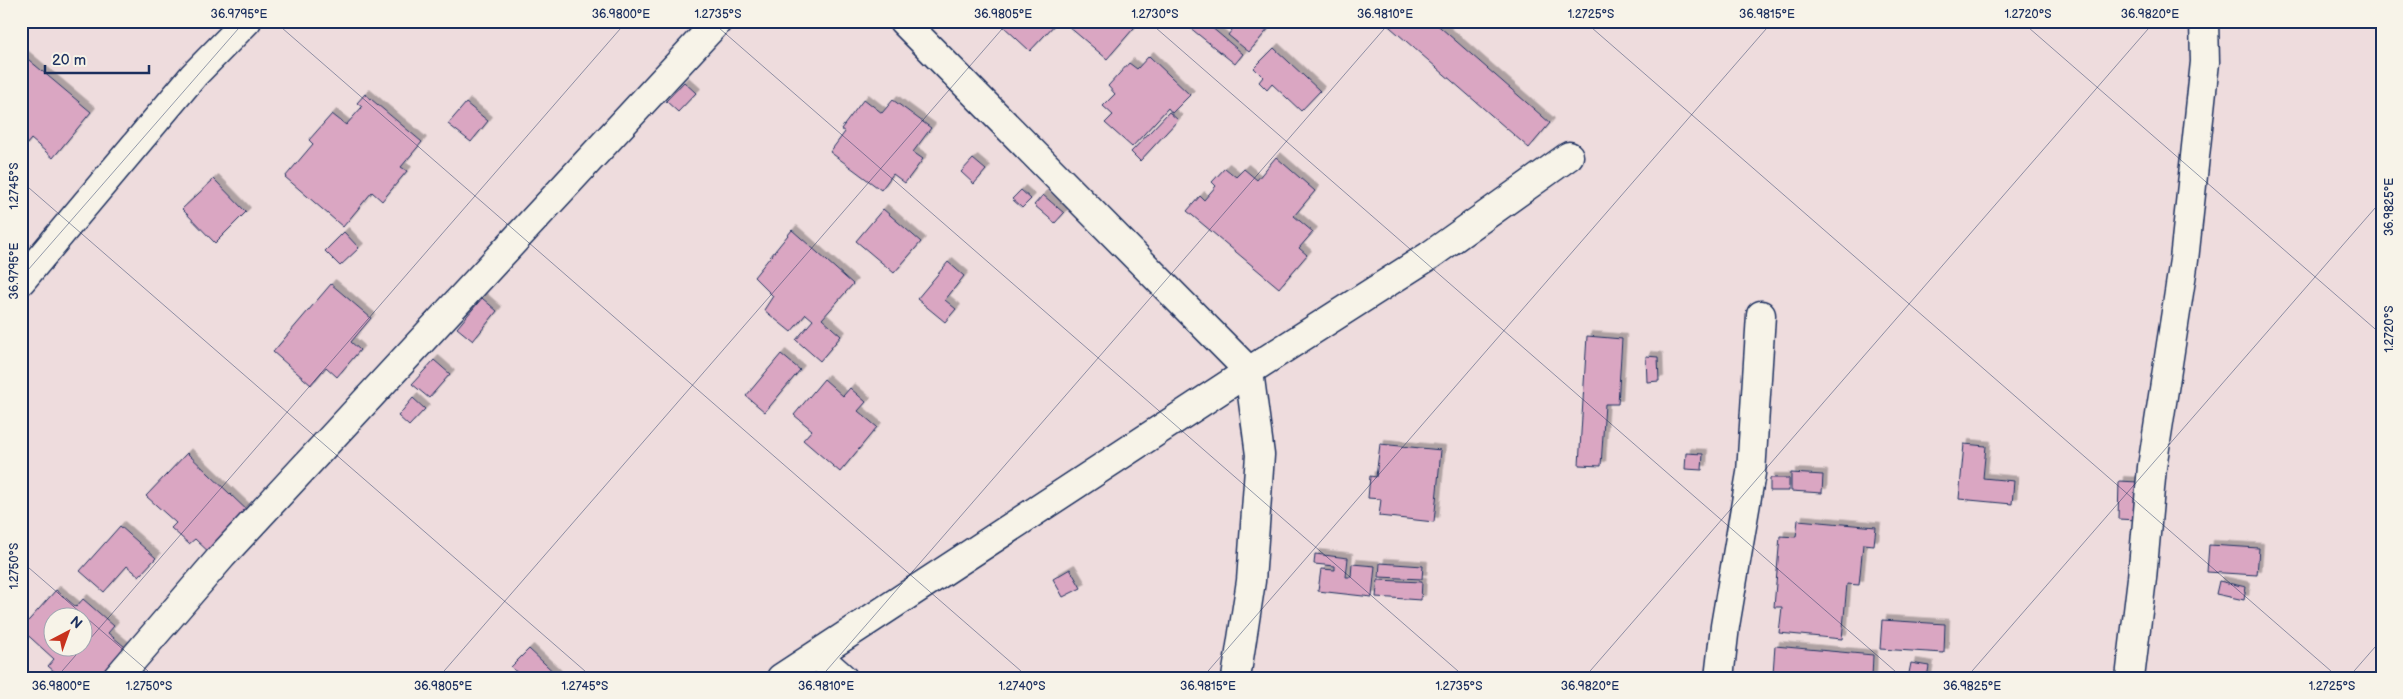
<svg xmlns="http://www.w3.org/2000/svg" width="2403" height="699" font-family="'Balsamiq Sans',sans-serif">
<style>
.building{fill:#daa6c2;stroke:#1b2f5e;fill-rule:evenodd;filter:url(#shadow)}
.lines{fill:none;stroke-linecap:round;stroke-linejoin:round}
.street-casing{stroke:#1b2f5e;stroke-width:31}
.street{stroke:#f7f3e8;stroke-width:28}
.ticks{fill:none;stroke:#1b2f5e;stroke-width:1;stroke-opacity:0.45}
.neatline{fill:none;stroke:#1b2f5e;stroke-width:2}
.ticks-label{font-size:12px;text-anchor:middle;fill:#1b2f5e}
</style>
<defs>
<filter id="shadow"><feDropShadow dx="4.5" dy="-4.5" stdDeviation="0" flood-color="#0004"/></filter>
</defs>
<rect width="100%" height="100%" fill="#eedcdd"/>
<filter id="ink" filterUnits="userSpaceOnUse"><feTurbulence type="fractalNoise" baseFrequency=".02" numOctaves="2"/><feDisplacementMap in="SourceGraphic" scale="10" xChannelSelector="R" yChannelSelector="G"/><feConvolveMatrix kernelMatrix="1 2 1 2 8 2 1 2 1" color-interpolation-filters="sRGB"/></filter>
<g filter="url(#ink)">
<!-- building -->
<path class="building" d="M1008,21H1058L1030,51L1003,26Z
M1071,21H1140L1107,59L1068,26Z
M1194,21H1204L1243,54L1235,64L1189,27Z
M1239,21H1261L1269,28L1249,52L1228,35Z
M1383,21H1433L1550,123L1529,148Z
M1274,48L1320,91L1301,111L1272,84L1267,90L1259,82L1263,77L1254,68Z
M23,55L91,112L53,158L31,139L21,151V58Z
M1149,56L1190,95L1172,113L1168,108L1132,147L1105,123L1113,115L1103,106L1115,94L1108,86L1129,63L1137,69Z
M684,82L696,93L678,112L666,101Z
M365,94L422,142L401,167L407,171L382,201L372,192L343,227L285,177L313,144L309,140L332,114L346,125L362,107L357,103Z
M864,99L882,113L893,100L931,128L913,152L923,159L905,183L893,174L881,190L830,152L845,132L841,129Z
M466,103L488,121L471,142L448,124Z
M1169,112L1178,120L1140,161L1131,152Z
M1276,157L1315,191L1294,216L1313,232L1299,248L1307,255L1279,288L1187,211L1200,196L1204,200L1216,186L1212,182L1225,168L1236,177L1244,169L1257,180Z
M973,159L986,170L974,184L961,172Z
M214,179L246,212L215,243L182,209Z
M1021,190L1031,199L1022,208L1012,199Z
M1043,195L1064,213L1055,223L1034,205Z
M883,209L921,242L894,273L856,241Z
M792,230L853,284L822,319L841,336L820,361L796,340L813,320L806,314L791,332L764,310L773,296L754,277Z
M344,232L359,248L340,266L325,251Z
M948,262L964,276L945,300L956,309L945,322L917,299Z
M331,284L371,318L351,342L360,350L337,377L326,367L311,385L273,352Z
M482,298L497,311L473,341L457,328Z
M1587,336L1622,339L1618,404H1605L1601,466L1579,465Z
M781,354L800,370L765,412L746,396Z
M1646,356L1658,357L1659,381L1647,382Z
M434,360L450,374L429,398L412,384Z
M824,379L843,396L850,388L866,402L858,411L877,427L840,472L803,440L812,430L794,415Z
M413,398L425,409L409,426L398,416Z
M1380,444L1441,450L1434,522L1379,516L1381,499L1368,498L1370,476L1376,477Z
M1964,444L1986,446L1983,478L2014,481L2012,504L1959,499Z
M187,453L252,515L213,556L195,539L189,544L171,528L176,523L146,496Z
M1686,453L1703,454L1702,470L1685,469Z
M1791,473L1823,475L1822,493L1791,491Z
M1770,478H1789V491H1770Z
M2119,481L2138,482L2137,520L2118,519Z
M1798,520L1876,527L1874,545L1863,544L1859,585L1847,584L1842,639L1779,633L1782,607H1774L1780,536L1796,537Z
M120,526L156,558L139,576L127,566L104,592L80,571Z
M2209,545L2259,548L2257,575L2207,572Z
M1315,554L1348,558L1346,577H1351L1352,564L1375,566L1372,597L1318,591L1321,569L1335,570V566L1314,564Z
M1380,563L1423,566L1422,579L1379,577Z
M1070,569L1081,588L1063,597L1053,579Z
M1378,580L1422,582L1421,600L1376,597Z
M2219,581L2246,587L2244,600L2216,594Z
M56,590L76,607L83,599L114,626L108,633L125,647L98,678H62L48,666L54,659L21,629ZM52,616H82V646H52Z
M1882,620L1945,624L1944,653L1880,649Z
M1775,646L1873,655L1872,678H1827L1773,673Z
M529,649L560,678H523L511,667Z
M1911,663L1929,666L1927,678H1908Z"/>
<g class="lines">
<defs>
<path id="street" d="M903,21L1249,371L1260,455L1251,581L1236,678
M21,281L194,75L247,21
M817,655L843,678
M117,678L222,556L718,21
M781,678L1249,371L1429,256L1569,156
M1719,678L1725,626L1751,473L1761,315
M2130,678L2142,578L2152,467L2184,260L2205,62L2204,21"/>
</defs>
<!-- street casing -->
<use href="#street" class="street-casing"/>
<!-- street -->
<use href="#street" class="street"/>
</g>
</g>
<!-- ticks -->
<path class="ticks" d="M274,21L1029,678M711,21L1466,678M1148,21L1903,678M1584,21L2339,678M2021,21L2382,335M21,181L593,678M21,278L245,21M21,561L156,678M56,678L627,21M438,678L1009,21M820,678L1391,21M1202,678L1773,21M1584,678L2155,21M1966,678L2382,200M2348,678L2382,639"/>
<!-- margin -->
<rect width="2403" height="699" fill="none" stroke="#f7f3e8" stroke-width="55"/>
<!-- north arrow -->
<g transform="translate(68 632) rotate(41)"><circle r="24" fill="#f7f3e8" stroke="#9fa5b1"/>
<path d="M0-4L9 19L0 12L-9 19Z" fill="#c8321e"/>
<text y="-8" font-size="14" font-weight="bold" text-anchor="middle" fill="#1b2f5e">N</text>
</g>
<!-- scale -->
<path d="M45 65v8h104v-8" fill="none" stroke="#1b2f5e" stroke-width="2.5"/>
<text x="52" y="65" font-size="15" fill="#1b2f5e" stroke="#f7f3e8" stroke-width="4" paint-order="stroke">20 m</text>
<rect x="28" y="28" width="2348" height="644" class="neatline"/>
<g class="ticks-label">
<text x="239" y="18">36.9795°E</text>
<text x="621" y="18">36.9800°E</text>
<text x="718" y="18">1.2735°S</text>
<text x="1003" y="18">36.9805°E</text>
<text x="1155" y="18">1.2730°S</text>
<text x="1385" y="18">36.9810°E</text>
<text x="1591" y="18">1.2725°S</text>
<text x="1767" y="18">36.9815°E</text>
<text x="2028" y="18">1.2720°S</text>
<text x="2150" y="18">36.9820°E</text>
<text transform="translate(14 186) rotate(-90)" y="4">1.2745°S</text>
<text transform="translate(2389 207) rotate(-90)" y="4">36.9825°E</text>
<text transform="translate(14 271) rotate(-90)" y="4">36.9795°E</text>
<text transform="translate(2389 329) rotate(-90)" y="4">1.2720°S</text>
<text transform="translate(14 566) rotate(-90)" y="4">1.2750°S</text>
<text x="61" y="690">36.9800°E</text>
<text x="149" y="690">1.2750°S</text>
<text x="443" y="690">36.9805°E</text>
<text x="585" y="690">1.2745°S</text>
<text x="826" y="690">36.9810°E</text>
<text x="1022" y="690">1.2740°S</text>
<text x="1208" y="690">36.9815°E</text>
<text x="1459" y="690">1.2735°S</text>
<text x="1590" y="690">36.9820°E</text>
<text x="1972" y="690">36.9825°E</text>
<text x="2332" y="690">1.2725°S</text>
</g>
</svg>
